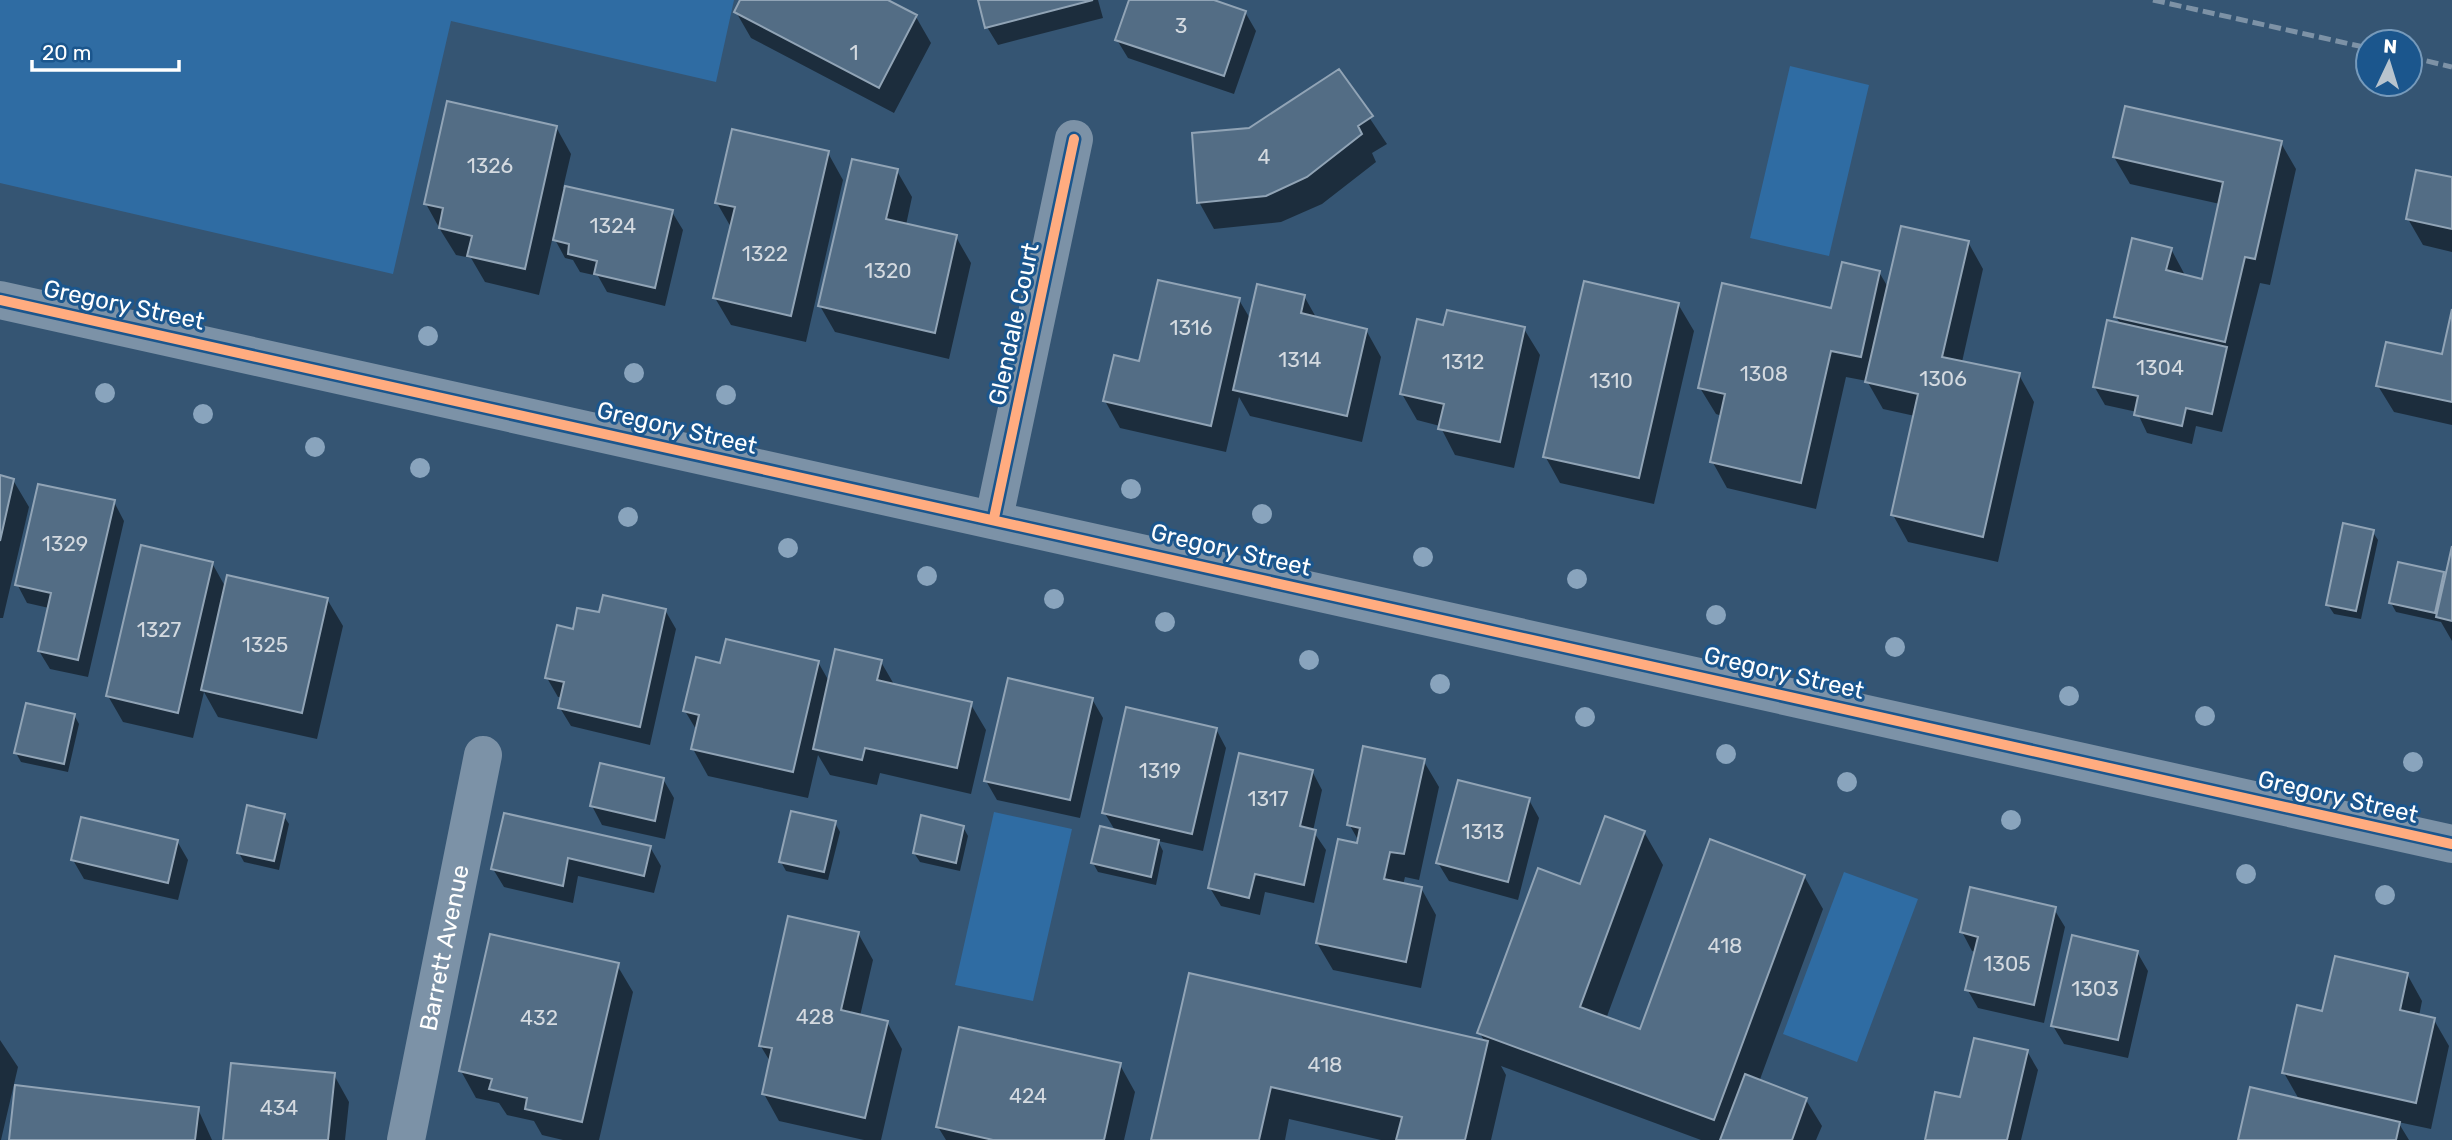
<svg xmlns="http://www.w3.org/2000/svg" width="2452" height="1140" font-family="Rubik,sans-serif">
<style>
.green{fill:#2f6ca3}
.shadow{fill:#0007}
.building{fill:#536d85;stroke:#91a4b6;stroke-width:2}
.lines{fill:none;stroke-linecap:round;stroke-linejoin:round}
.minor{stroke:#7c92a7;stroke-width:38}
.rail{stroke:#7d92a6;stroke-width:5;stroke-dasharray:12 5;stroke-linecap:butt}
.cycleway-casing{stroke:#1b568d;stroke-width:15}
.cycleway{stroke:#ffac80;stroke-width:10}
.tree{fill:#89a4bd}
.labels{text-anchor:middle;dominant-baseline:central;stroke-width:6;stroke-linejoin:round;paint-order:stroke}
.number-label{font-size:21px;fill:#d4dae0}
.street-label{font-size:24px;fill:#fff;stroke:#1b568d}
</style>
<rect width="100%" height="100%" fill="#355573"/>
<!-- green -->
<path class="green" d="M0,0H734L716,82L451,21L393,274L0,183Z
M1790,66L1869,85L1829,256L1750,238Z
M994,812L1072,829L1033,1001L955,985Z
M1844,872L1918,899L1857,1062L1783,1034Z"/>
<!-- shadow -->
<path class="shadow" d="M742,0H884L916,17L931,43L894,113L751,38L736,12Z
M980,0H1098L1103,18L998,45L987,27Z
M1131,0H1209L1245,12L1256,31L1234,94L1128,58L1117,40Z
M1338,71L1387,144L1372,153L1376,162L1322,204L1281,222L1214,229L1199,202L1250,130Z
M556,127L571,154L563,188L672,212L683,230L665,306L607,292L598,276L580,272L573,260L565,258L553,236L539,295L485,282L471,258L456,255L441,231L426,204Z
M2281,143L2296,169L2270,285L2260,283L2222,432L2196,426L2192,444L2147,433L2137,412L2105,405L2094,386L2121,325L2116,317L2171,249L2186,277L2203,281L2220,204L2130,184L2114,157Z
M828,153L843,180L806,342L731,325L715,298L732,229L717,203Z
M897,171L912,197L906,225L956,237L971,263L949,359L835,332L820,306Z
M2452,179V252L2423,245L2408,219Z
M1968,242L1983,269L1962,362L2019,375L2034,402L1998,562L1908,542L1893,515L1915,416L1883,409L1867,381L1846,377L1816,509L1727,488L1712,461L1722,416L1716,414L1700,388L1833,310L1879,272L1889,289Z
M1304,296L1317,319L1366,330L1381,357L1362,442L1250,416L1239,397L1226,452L1120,428L1105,401L1141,363L1239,300L1251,320Z
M1678,304L1694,331L1654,504L1560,483L1545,456Z
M2452,317V425L2394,412L2378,386L2443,357Z
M1444,327L1524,329L1540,355L1514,468L1455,455L1440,426L1417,420L1402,394Z
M0,477L13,480L29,507L3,618H0Z
M114,502L124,521L88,677L50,669L39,651L49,608L27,603L17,584Z
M2372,531L2378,540L2361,619L2334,614L2328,605Z
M2452,554V641L2441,622L2396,612L2391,603L2443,574L2446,579Z
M212,563L226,588L327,599L343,626L317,739L218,717L204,692L193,738L123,722L108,696Z
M665,610L676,629L650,745L571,726L560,708L562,697H558L547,678L574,631L600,614Z
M818,662L830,683L881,662L895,686L970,703L986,730L971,794L880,773L877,785L830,775L818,755L808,798L708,776L693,749L697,731L685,711L721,665Z
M1092,699L1103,718L1080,818L997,800L986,781Z
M74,715L79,724L68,772L21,762L16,753Z
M1216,729L1226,748L1203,851L1158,841L1163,851L1156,885L1098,872L1093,863L1116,832L1104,812Z
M1423,760L1439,787L1419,880L1405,877L1403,885L1421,888L1436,915L1421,988L1333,970L1317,943L1361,845L1349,824Z
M1312,771L1322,790L1313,831L1326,850L1314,903L1265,892L1260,915L1221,906L1210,888Z
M663,779L674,798L665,839L602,825L592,806Z
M1529,800L1539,818L1518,900L1449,881L1438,863Z
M283,815L289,824L279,870L244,862L239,853Z
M506,815L650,847L661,866L654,893L578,876L573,903L504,887L493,869Z
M835,823L840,832L828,880L786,871L781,862Z
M963,827L968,836L960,871L920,862L914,853Z
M1644,832L1663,865L1606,1019L1641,1031L1804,876L1823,909L1759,1082L1806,1100L1822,1126L1816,1140H1701L1501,1066L1506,1075L1491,1140H1381L1289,1119L1285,1140H1152L1190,975L1485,1042L1479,1032L1581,886Z
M177,841L188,860L178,900L84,879L73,860Z
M2054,909L2065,927L2044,1023L1978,1008L1967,989L1976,952L1972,951L1962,932Z
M858,933L873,960L860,1016L887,1022L902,1049L881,1140H864L779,1121L764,1094L771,1063L760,1045Z
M2137,952L2148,971L2128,1058L2064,1044L2053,1026Z
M617,965L633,992L599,1140H563L542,1135L534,1121L507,1115L499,1103L476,1098L461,1071Z
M2407,974L2422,1001L2419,1016L2434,1020L2449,1046L2431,1129L2398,1122L2409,1140H2240L2300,1101L2284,1073L2324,1013Z
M0,1040L18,1067L1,1140H0Z
M2027,1051L2038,1070L2021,1140H1926L1961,1100Z
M1120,1065L1135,1092L1124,1140H946L938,1127Z
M334,1075L349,1102L345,1140H225Z
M198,1109L212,1140H10Z"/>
<!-- building -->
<path class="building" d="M740,0H888L917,15L879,88L734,12Z
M978,0H1093L985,28Z
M1129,0H1214L1246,11L1224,76L1115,40Z
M1339,69L1373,116L1358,126L1362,134L1307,177L1266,196L1197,203L1192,133L1249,128Z
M447,101L557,126L525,269L467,256L472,236L439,228L443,208L424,204Z
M2125,106L2282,141L2255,259L2245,257L2225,342L2114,317L2132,238L2172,248L2166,270L2202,279L2223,182L2113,157Z
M732,129L829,151L791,316L713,298L735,207L715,203Z
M852,159L898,169L886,219L957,235L935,333L818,306Z
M2416,170L2452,177V229L2406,219Z
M565,186L673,210L655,288L594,274L597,261L568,254L569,244L553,240Z
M1901,226L1969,241L1942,357L2020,373L1983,537L1891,515L1918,394L1865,382Z
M1842,262L1880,271L1861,357L1831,351L1801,483L1710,462L1725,394L1698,388L1722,283L1831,308Z
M1158,280L1240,298L1211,426L1103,401L1114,355L1139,361Z
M1584,281L1679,303L1639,478L1543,457Z
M1257,284L1305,295L1301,313L1367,329L1347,416L1233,390Z
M2452,309V402L2376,386L2386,342L2442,354Z
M1447,310L1525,327L1500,442L1438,429L1444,404L1400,394L1417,319L1443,325Z
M2107,320L2227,347L2212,414L2186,408L2182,426L2134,415L2138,396L2093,387Z
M0,475L14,479L0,541Z
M38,484L115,500L78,660L38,651L51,593L15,585Z
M2343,523L2374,530L2356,611L2326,605Z
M141,545L213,562L178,713L106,696Z
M2452,546V621L2436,617Z
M2398,562L2444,572L2435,613L2389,603Z
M227,575L328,598L302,713L201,690Z
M603,595L666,609L640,727L558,708L564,682L545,678L557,625L573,629L577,608L599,612Z
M726,639L819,661L793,772L691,749L699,715L683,711L696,657L720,663Z
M835,649L882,660L877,680L972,702L957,768L865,748L862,760L813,749Z
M1008,678L1093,698L1070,800L984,781Z
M26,703L75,714L64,764L14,753Z
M1126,707L1217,728L1192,834L1102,813Z
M1363,746L1425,759L1404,854L1390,852L1384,879L1422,887L1406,962L1316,943L1338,839L1357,843L1360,828L1347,825Z
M1239,753L1313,770L1300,826L1316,830L1304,885L1255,874L1249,898L1208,888Z
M600,763L664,778L655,821L590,806Z
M1458,780L1530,798L1508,882L1436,863Z
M247,805L285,814L274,861L237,853Z
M791,811L836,821L824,872L779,862Z
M504,813L651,846L644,876L568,858L563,886L491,869Z
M921,815L964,826L956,863L913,853Z
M1605,816L1645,831L1580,1007L1640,1029L1710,839L1805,875L1714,1120L1477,1033L1538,868L1580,884Z
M81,817L178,840L168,883L71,860Z
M1100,826L1159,840L1151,877L1091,863Z
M1970,887L2056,907L2034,1005L1965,990L1978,937L1960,932Z
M788,916L859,932L841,1010L888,1021L865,1118L762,1094L772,1048L759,1046Z
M490,934L619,963L582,1122L525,1109L527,1098L489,1089L492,1079L459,1071Z
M2072,935L2138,951L2118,1040L2051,1026Z
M2335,956L2408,973L2400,1010L2435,1018L2416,1103L2282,1073L2297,1005L2322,1011Z
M1189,973L1488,1041L1465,1140H1396L1402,1117L1271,1087L1259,1140H1151Z
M959,1027L1121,1063L1104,1140H993L936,1127Z
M1974,1038L2028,1050L2007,1140H1925L1935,1092L1960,1097Z
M231,1063L335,1073L328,1140H223Z
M1745,1074L1807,1098L1792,1140H1720Z
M15,1085L199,1107L195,1140H9Z
M2250,1087L2400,1122L2396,1140H2238Z"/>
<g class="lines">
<!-- minor -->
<g class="minor">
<path d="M0,300L2452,844"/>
<path d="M994,518L1074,139"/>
<path id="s1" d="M406,1140L483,755"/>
</g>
<!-- rail -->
<path class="rail" d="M2153,0L2368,48
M2410,57L2452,67"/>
<defs>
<path id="cycleway" d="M0,300L2452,844
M994,518L1074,139"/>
</defs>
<!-- cycleway casing -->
<use href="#cycleway" class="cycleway-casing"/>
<!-- cycleway -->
<use href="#cycleway" class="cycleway"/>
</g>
<!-- trees -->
<g class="tree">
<circle cx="428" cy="336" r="10"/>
<circle cx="634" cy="373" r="10"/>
<circle cx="105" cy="393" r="10"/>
<circle cx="726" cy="395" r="10"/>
<circle cx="203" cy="414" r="10"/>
<circle cx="315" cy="447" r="10"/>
<circle cx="420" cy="468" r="10"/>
<circle cx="1131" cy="489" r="10"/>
<circle cx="1262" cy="514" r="10"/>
<circle cx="628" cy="517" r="10"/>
<circle cx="788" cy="548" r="10"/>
<circle cx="1423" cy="557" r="10"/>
<circle cx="927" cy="576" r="10"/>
<circle cx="1577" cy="579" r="10"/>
<circle cx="1054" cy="599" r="10"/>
<circle cx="1716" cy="615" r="10"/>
<circle cx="1165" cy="622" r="10"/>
<circle cx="1895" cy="647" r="10"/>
<circle cx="1309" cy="660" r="10"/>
<circle cx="1440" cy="684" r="10"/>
<circle cx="2069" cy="696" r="10"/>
<circle cx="2205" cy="716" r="10"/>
<circle cx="1585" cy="717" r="10"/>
<circle cx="1726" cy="754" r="10"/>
<circle cx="2413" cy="762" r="10"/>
<circle cx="1847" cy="782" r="10"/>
<circle cx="2011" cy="820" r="10"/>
<circle cx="2246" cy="874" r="10"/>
<circle cx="2385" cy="895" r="10"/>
</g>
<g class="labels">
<!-- number labels -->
<g class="number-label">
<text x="1181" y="25">3</text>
<text x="854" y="52">1</text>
<text x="1264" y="156">4</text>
<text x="490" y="165">1326</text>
<text x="613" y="225">1324</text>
<text x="765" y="253">1322</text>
<text x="888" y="270">1320</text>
<text x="1191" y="327">1316</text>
<text x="1300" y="359">1314</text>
<text x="1463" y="361">1312</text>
<text x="2160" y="367">1304</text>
<text x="1764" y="373">1308</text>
<text x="1943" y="378">1306</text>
<text x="1611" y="380">1310</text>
<text x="65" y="543">1329</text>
<text x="159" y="629">1327</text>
<text x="265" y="644">1325</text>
<text x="1160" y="770">1319</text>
<text x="1268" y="798">1317</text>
<text x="1483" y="831">1313</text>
<text x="1725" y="945">418</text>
<text x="2007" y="963">1305</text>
<text x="2095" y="988">1303</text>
<text x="815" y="1016">428</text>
<text x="539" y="1017">432</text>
<text x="1325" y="1064">418</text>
<text x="1028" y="1095">424</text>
<text x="279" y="1107">434</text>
</g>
<!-- street labels -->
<g class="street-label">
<text transform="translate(124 305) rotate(12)">Gregory Street</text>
<text transform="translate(1014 324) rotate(-78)">Glendale Court</text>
<text transform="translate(677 428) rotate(13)">Gregory Street</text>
<text transform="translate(1231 550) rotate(13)">Gregory Street</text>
<text transform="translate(1784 673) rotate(13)">Gregory Street</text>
<text transform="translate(2338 797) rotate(13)">Gregory Street</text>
<text stroke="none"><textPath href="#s1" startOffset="196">Barrett Avenue</textPath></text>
</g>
</g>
<!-- north arrow -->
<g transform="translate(2389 63) rotate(4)"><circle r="33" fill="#1b568d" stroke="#769abb" stroke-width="2"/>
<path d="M0-5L12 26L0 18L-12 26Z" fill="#b8c4ce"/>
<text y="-10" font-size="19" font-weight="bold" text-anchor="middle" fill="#ffffff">N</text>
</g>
<!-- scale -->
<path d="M32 60v10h147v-10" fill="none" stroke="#ffffff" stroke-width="3.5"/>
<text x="42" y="60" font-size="21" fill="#ffffff" stroke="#1b568d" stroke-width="5" paint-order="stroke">20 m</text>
</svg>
